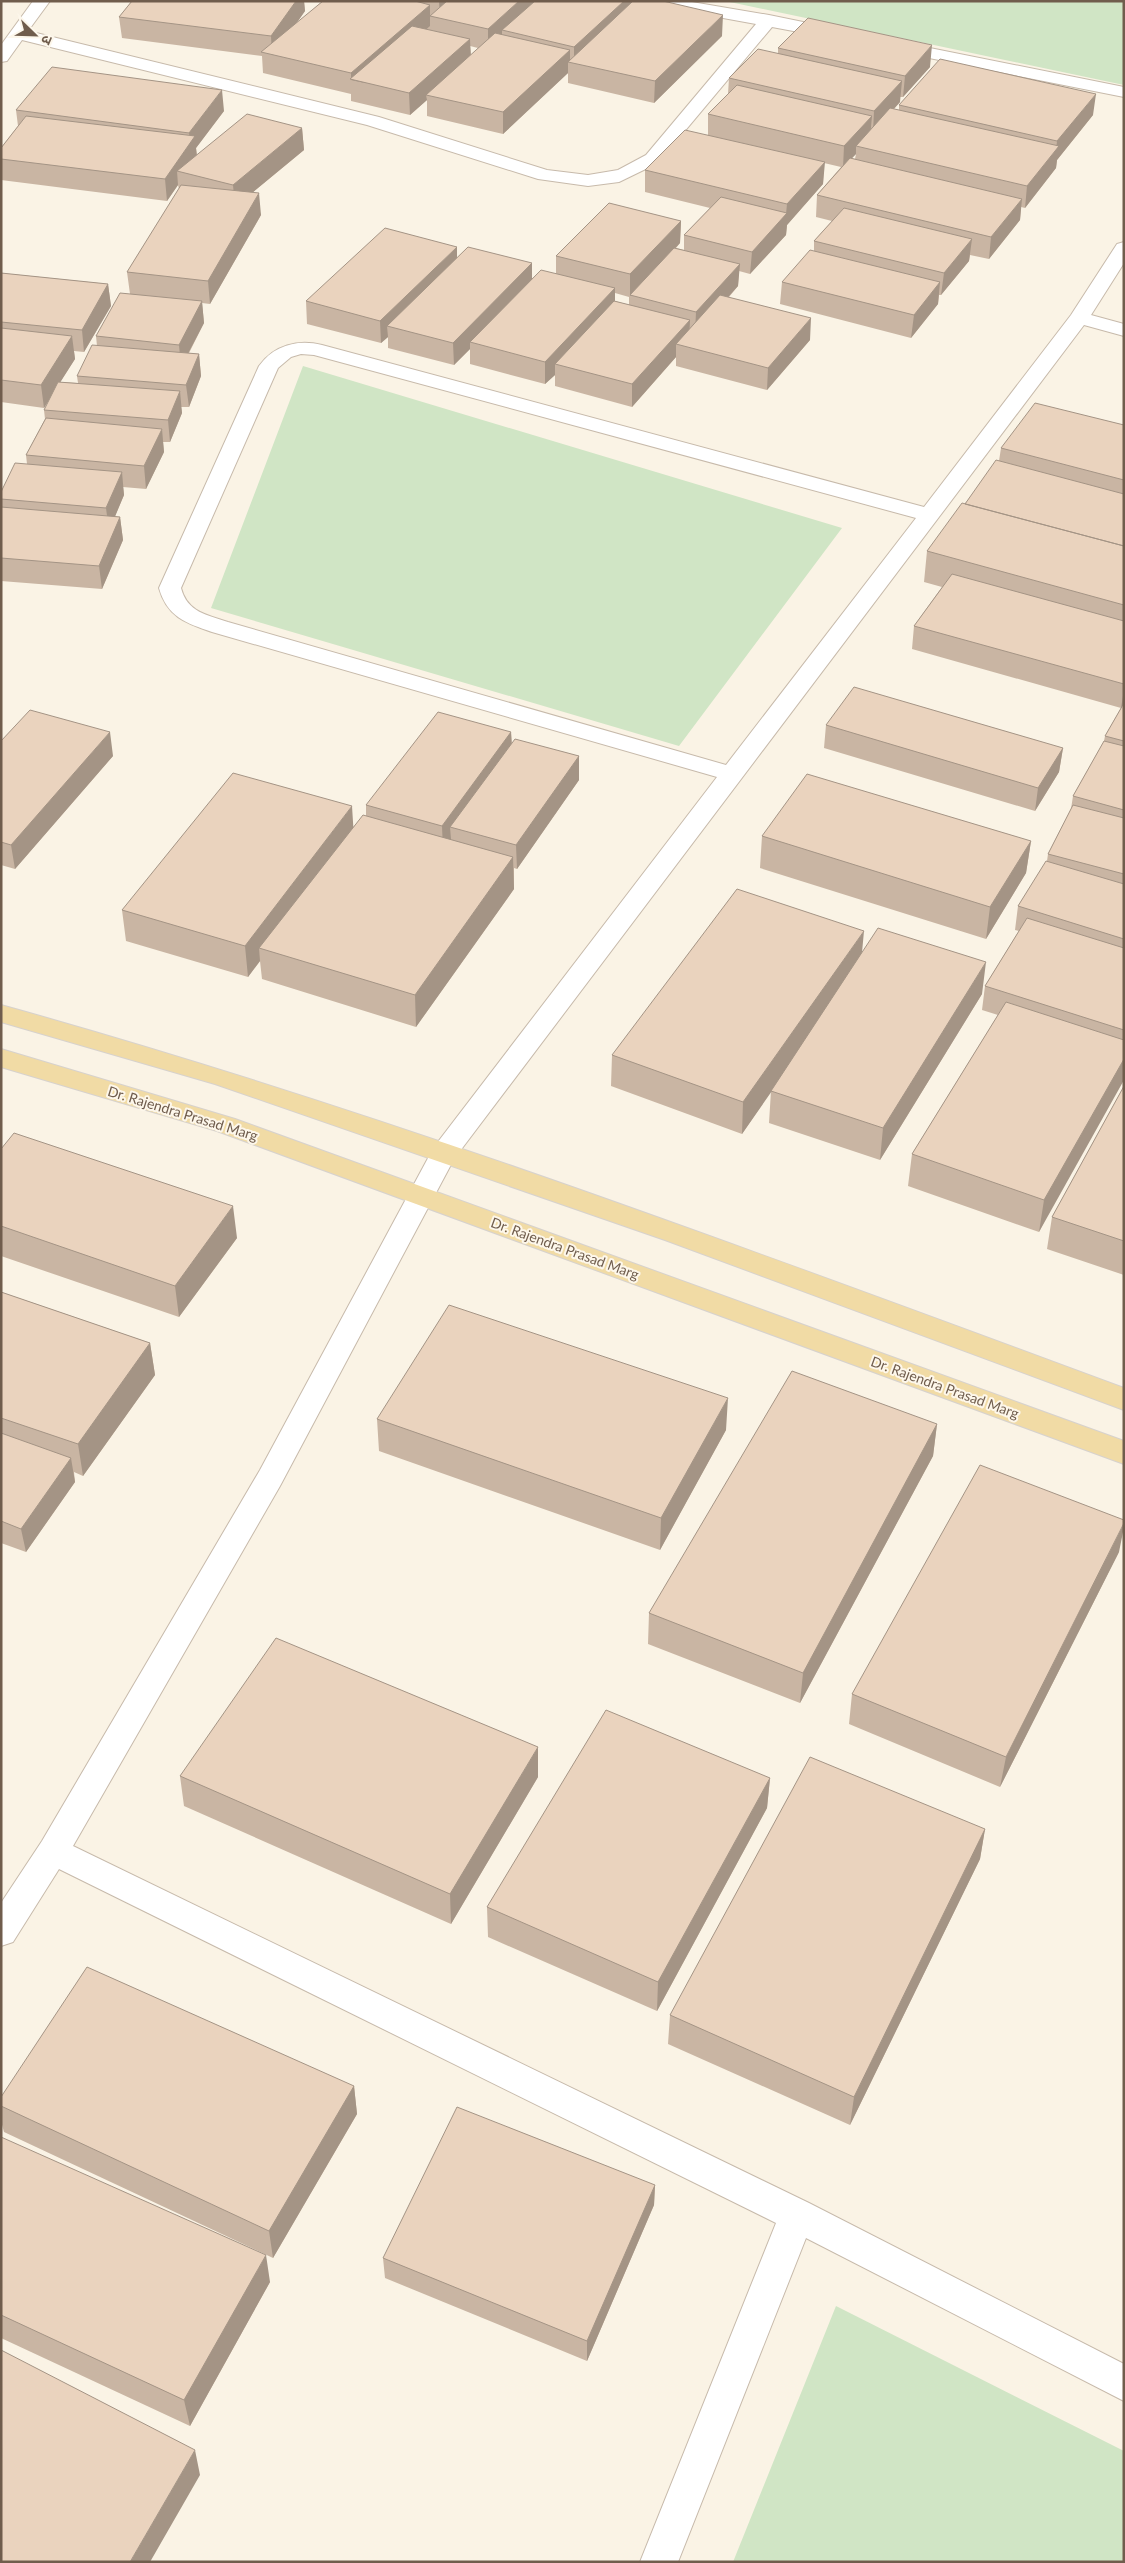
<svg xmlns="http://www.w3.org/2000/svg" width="1125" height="2563" font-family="Lato,'Noto Sans Devanagari',sans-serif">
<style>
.green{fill:#d0e5c5}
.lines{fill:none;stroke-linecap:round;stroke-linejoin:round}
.minor-casing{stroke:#c7baab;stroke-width:2}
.major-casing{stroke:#d7d2cd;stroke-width:2}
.minor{fill:#fff;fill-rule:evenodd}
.major{fill:#f1dba5;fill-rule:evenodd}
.wall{fill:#c9b5a3;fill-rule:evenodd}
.shaded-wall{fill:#a49485}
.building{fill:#ead3be;stroke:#a49485}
.labels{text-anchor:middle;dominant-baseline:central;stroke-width:4;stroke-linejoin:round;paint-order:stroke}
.street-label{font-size:14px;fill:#705d4d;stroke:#fdf7eb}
</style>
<rect width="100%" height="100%" fill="#faf3e5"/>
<!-- green -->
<path class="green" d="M725,1H1124V85Z
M303,366L842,528L679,746L211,608Z
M836,2306L1124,2451V2562H733Z"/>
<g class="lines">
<defs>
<path id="minor" d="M33,1H50L28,31L379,117L547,170L588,175L618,170L646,155L756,24L657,6L649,1H686L769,15L842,30L845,34L842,38L836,39L772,27L658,163L619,182L588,186L538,179L367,125L22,40L7,61L1,62V45Z
M895,41L1124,87V97L889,50L886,46L889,42Z
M1124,242V263L1091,315L1124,324V336L1084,325L454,1159L280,1486L73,1846L809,2203L1124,2364V2401L806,2238L678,2562H640L776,2223L59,1869L13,1942L1,1946V1903L42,1841L260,1470L434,1147L717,777L212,632C186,623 167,617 159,588L259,366C274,345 298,339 322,345L924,507L1071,315L1117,244ZM301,354L314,355L916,518L726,765L228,622C207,615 187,612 181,588L278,368L291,357Z"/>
<path id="major" d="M1,1005C382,1111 753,1251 1124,1388V1410L665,1240L215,1084L1,1022Z
M1,1049L235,1119L1124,1441V1464L217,1131L1,1067Z"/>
</defs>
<!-- minor casing -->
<use href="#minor" class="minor-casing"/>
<!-- major casing -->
<use href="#major" class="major-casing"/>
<!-- minor -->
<use href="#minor" class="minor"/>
<!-- major -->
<use href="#major" class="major"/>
</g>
<!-- wall -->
<path class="wall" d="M132,1H304L305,11L296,24L323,1H663L722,36L654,103L568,83V73L503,134L427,116V100L410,115L351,101V94L263,73L262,56L122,38L119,17ZM470,46L478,48L471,55Z
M778,48L930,67L903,97H900V102L894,109L899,110V105L1093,115L1057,160L1056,168L1025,208L1021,207L1020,220L989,259L970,255L969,261L941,295H939L938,304L911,338L780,304L782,282L814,251V241L832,221L816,217L817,195L841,167L824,163L823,184L787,225L786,235L750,274L739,271L738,286L729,297L810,340L767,390L676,366V357L632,407L555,386V375L545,384L470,364V349L454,365L388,348V337L381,343L307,324L306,301L457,258L532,278L556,274V256L681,221L680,243L676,248L684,250V235L710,208L645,192V170L708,135V114L728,94L729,78L778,53ZM856,154L855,159L851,158ZM615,293L629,297V305L615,301Z
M16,110L224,111L196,148L197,155L302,128L304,150L253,192L261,215L210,304L202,303L204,323L189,353L199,354L201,376L189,407H181L182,413L170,442H163L164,452L146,489L123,487L124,495L115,516L120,517L123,540L102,589L1,581V492L27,464L26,455L45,419L44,410L50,398L44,408L1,402V273L108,284L111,306L84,352L74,351L75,359L60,382L78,383L77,376L97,346L96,336L130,294L127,272L179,189L178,185L167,201L1,180V148L18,126Z
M1124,425V1059L1039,1232L908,1186L912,1154L998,1015L982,1010L985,986L1019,931L1015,930L1018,906L1047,861L1048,854L1071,809L1073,796L1104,741L1105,736L1121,708L912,649L914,626L942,587L924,582L927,551L999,461L1001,448Z
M826,725L1063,748L1059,772L1035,811L824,748Z
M511,732L512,743L579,756V780L517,869L514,868V889L416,1027L262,979L260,961L248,977L126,941L122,910L353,827L366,816V805Z
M1,741L113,756L15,869L1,865Z
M762,836L1031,841L1026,873L986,939L760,868Z
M862,953L982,994L880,1160L769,1123L771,1091L742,1134L611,1086L612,1055Z
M1124,1086V1275L1047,1249L1052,1217Z
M1,1149L237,1238L179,1317L1,1256Z
M1,1292L150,1343L155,1375L83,1476L74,1472L75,1482L26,1552L1,1543Z
M377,1419L726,1430L660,1550L379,1451Z
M937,1424L933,1456L800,1703L648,1644L649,1613Z
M1119,1552L1000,1787L849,1724L852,1694Z
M180,1776L538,1777L451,1924L184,1806Z
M770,1778L767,1808L657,2011L488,1937L487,1907Z
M985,1829L980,1859L850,2125L668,2044L670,2015Z
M354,2086L357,2114L273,2258L4,2132L1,2121V2097Z
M1,2137L270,2282L190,2426L1,2338Z
M655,2185L654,2205L587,2361L385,2278L383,2258Z"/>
<!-- shaded-wall -->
<path class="shaded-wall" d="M296,1H304L305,11L274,55H272L271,36Z
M439,1H461L440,18Z
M519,1H543L502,30V37L488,50V29Z
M624,1H633L574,63V47Z
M430,5V26L365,83L351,80V73Z
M723,15L722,36L654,103L655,81Z
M470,39L471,60L426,95L427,100L410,115L409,93Z
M932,45L930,67L903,97L905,76Z
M570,50V62H568V73L503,134V112Z
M902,81L900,102L873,132L874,111Z
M222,90L224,111L196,148L197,158L177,171L178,185L167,201L165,179L190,143L189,133Z
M1096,94L1093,115L1057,160L1056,168L1025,208L1027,186L1056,150L1057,141Z
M872,116L870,138L856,146V154L843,168L844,146Z
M302,128L304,150L235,207L233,185Z
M825,162L823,184L787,225L786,235L750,274L752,252L786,214L787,204Z
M259,193L261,215L210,304L208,281Z
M1022,199L1020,220L989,259L991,237Z
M681,221L680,243L631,296L630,295V274Z
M972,239L969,261L941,295L944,273Z
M457,247V269L387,326L388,337L381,343L380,321Z
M532,263V285L470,342V349L454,365L453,343Z
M740,264L738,286L695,334L696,312Z
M940,282L938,304L911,338L914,315Z
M108,284L111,306L84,352L82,330Z
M615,288V310L555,364V375L545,384V362Z
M202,301L204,323L181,367L179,345Z
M811,318L810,340L767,390L768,368Z
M690,320L689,342L676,344V357L632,407V384Z
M72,336L75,359L44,408L41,385Z
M199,354L201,376L189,407L186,385Z
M180,391L182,413L170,442L168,420Z
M162,429L164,452L146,489L144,466Z
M122,472L124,495L109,531L106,508Z
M120,517L123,540L102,589L99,566Z
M1124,690V703L1121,708Z
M110,732L113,756L15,869L11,845Z
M511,732L512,755L450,827L451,839L443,850L442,826Z
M1063,748L1059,772L1035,811L1038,788Z
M579,756V780L517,869L516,845Z
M352,806L354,838L259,948L260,961L248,977L245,946Z
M1031,841L1026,873L986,939L990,907Z
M513,857L514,889L416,1027L415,995Z
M864,931L861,963L742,1134L743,1102Z
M986,962L982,994L880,1160L883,1128Z
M1124,1059V1080L1039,1232L1044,1200Z
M233,1206L237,1238L179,1317L175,1286Z
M150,1343L155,1375L83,1476L78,1444Z
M728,1398L726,1430L660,1550L661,1518Z
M937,1424L933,1456L800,1703L803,1673Z
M71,1458L75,1482L26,1552L21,1529Z
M1124,1523V1527L1119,1552L1000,1787L1006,1757Z
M538,1747V1777L451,1924L450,1894Z
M770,1778L767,1808L657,2011L658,1982Z
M985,1829L980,1859L850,2125L854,2097Z
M354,2086L357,2114L273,2258L269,2231Z
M655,2185L654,2205L587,2361V2341Z
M266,2255L270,2282L190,2426L184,2400Z
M195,2450L200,2475L150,2562H130Z"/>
<!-- building -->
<path class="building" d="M132,1H296L271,36L119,17Z
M323,1H415L430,5L351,73L261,52Z
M447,1H519L488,29L430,16Z
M535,1H624L574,47L502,30Z
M633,1H663L723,15L655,81L568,62Z
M808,18L932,45L905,76L778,48Z
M412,26L470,39L409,93L350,79Z
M495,33L570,50L503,112L426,95Z
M758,49L902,81L874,111L729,78Z
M940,59L1096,94L1057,141L899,105Z
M52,67L222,90L189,133L16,110Z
M737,85L872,116L844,146L708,114Z
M890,108L1059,146L1027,186L856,146Z
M247,114L302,128L233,185L177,171Z
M26,116L195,136L165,179L1,159V148Z
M685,130L825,162L787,204L645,170Z
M850,158L1022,199L991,237L817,195Z
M181,185L259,193L208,281L127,272Z
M721,197L787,213L752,252L684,235Z
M609,203L681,221L630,274L556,256Z
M844,208L972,239L944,273L814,241Z
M385,228L457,247L380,321L306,301Z
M468,247L532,263L453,343L387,326Z
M674,248L740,264L696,312L630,295Z
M810,250L940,282L914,315L782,282Z
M541,270L615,288L545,362L470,342Z
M1,273L108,284L82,330L1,322Z
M120,293L202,301L179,345L96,336Z
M720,295L811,318L768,368L676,344Z
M614,301L690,320L632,384L555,364Z
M1,328L72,336L41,385L1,380Z
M92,345L199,354L186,385L77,376Z
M58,382L180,391L168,420L44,410Z
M1035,403L1124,425V480L1001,448Z
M46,418L162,429L144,466L26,455Z
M996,460L1124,494V546L965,504Z
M15,463L122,472L106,508L1,499V492Z
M962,503L1124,546V605L927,551Z
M1,507L120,517L99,566L1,558Z
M952,574L1124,621V684L914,626Z
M854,687L1063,748L1038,788L826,725Z
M1124,703V741L1105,736Z
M30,710L110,732L11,845L1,842V741Z
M438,712L511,732L442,826L366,805Z
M515,739L579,756L516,845L450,827Z
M1104,741L1124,746V810L1073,796Z
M233,773L352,806L245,946L122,910Z
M807,774L1031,841L990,907L762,836Z
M1073,805L1124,818V874L1048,854Z
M363,815L513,857L415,995L259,948Z
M1046,861L1124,884V939L1018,906Z
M737,889L864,931L743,1102L612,1055Z
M1027,918L1124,948V1030L985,986Z
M878,928L986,962L883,1128L771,1091Z
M1006,1002L1124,1040V1059L1044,1200L912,1154Z
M1124,1086V1241L1052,1217Z
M14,1133L233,1206L175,1286L1,1226V1149Z
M1,1292L150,1343L78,1444L1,1418Z
M449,1305L728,1398L661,1518L377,1419Z
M792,1371L937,1424L803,1673L649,1613Z
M1,1433L71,1458L21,1529L1,1521Z
M980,1465L1124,1520V1523L1006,1757L852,1694Z
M276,1638L538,1747L450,1894L180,1776Z
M606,1710L770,1778L658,1982L487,1907Z
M810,1757L985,1829L854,2097L670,2015Z
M87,1967L354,2086L269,2231L1,2106V2097Z
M457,2107L655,2185L587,2341L383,2258Z
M1,2137L266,2255L184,2400L1,2315Z
M1,2350L195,2450L130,2562H1Z"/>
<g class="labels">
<!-- street labels -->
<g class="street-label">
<text transform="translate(183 1113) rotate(17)">Dr. Rajendra Prasad Marg</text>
<text transform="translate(565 1248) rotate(20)">Dr. Rajendra Prasad Marg</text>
<text transform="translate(945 1387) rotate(20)">Dr. Rajendra Prasad Marg</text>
</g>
</g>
<!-- border -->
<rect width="1125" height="2563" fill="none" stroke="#705d4d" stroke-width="5"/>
<!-- north arrow -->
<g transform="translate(35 35) rotate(113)" stroke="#fdf7eb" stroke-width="4" paint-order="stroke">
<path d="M0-4L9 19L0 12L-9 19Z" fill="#705d4d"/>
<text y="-8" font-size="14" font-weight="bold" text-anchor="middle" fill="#705d4d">उ</text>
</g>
</svg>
